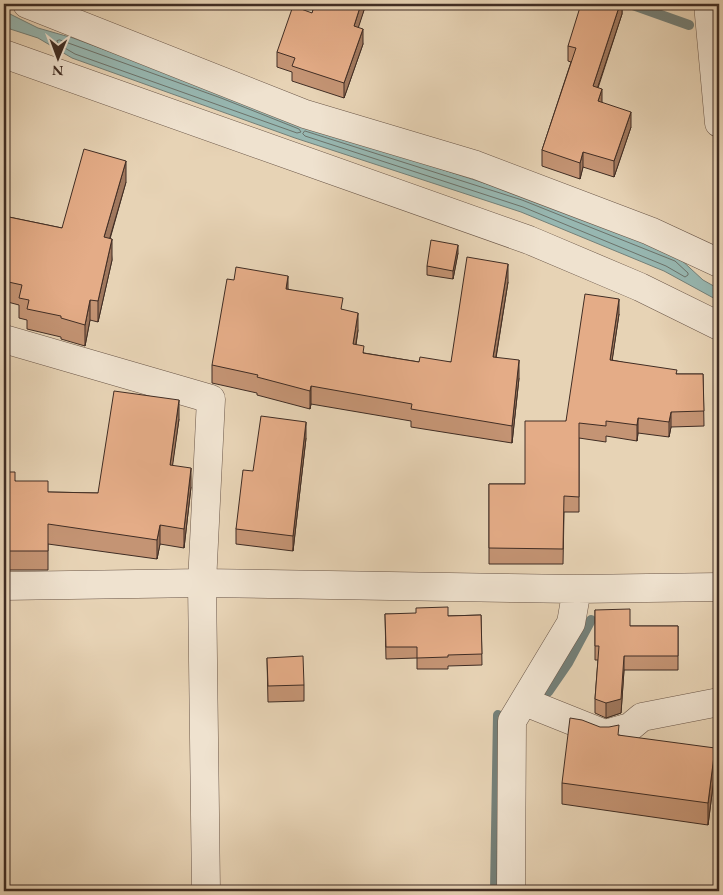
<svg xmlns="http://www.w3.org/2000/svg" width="723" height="895" font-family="'EB Garamond',serif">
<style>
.water{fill:#97b7b1;stroke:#748079}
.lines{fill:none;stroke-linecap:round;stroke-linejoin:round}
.shore{stroke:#6c726a;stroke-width:1}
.stream{stroke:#748079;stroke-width:10}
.minor-casing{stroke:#6a5648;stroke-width:29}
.tertiary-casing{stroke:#6a5648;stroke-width:29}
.minor{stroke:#efe2cf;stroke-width:28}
.tertiary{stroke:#efe2cf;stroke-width:28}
.wall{fill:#c49474;stroke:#402d24}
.shaded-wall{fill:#a0785e;stroke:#402d24}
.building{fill:#e4ac87;stroke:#402d24}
</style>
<rect width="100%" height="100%" fill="#e7d3b5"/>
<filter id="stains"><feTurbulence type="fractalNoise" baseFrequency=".004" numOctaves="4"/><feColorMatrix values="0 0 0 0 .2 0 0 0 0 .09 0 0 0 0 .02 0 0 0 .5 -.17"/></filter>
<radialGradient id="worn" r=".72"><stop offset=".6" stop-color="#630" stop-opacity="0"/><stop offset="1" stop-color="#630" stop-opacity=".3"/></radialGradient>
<!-- water -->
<path class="water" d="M4,11L38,28L73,38L223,93L302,124L524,196L620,233L678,257L703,280L719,289V301L664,271L521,212L295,138L72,58L38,38L4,27Z"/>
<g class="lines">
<!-- shore -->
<path class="shore" d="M60,40L221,98L299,129L301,132L297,133L75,54L58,44L57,41Z
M305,131L522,200L675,261L688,273V275L685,277L666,266L523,207L305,136L303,134Z"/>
<!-- stream -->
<path class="stream" d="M630,4L689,25
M548,692L568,663L591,620
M495,891L498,715"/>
<defs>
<path id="minor" d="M27,4L305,114L476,165L650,231L719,263
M4,339L211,399L202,583L206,891
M4,586L202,583L577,589L719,587
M525,702L605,734L630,727L642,717L719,702
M511,891L512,721L571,623L577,589"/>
<path id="tertiary" d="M708,4L719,123
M4,54L529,240L640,287L719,326"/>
</defs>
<!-- minor casing -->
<use href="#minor" class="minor-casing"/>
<!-- tertiary casing -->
<use href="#tertiary" class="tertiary-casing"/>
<!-- minor -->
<use href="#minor" class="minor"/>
<!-- tertiary -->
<use href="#tertiary" class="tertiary"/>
</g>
<!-- wall -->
<path class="wall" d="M315,4H366L358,27L363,44L344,98L292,81V72L277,67V52L312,13Z
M622,4V14L598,88L602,103L631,127L614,177L583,167L580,179L542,166V150L571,62L568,61V46Z
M126,182L110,239L112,260L98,322L90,320L85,346L61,339V337L27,329V320L19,318V305L4,301V216L62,228Z
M458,253L453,279L427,275V266Z
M508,282L496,358L519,378L512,443L411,427V421L311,404L310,409L257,395V393L212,383V365L288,289L343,310L358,330L356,345L364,353L419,362H451Z
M619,314L612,360L677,374H703L704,426L671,427L669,437L638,433L637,441L606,436V442L579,438V512H564L563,564H489V484H525L566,421Z
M179,419L172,466L191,487L184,548L160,544L157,559L48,544V570H4V472L15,481L48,492L98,493Z
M306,438L293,551L236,544V529L253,471Z
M595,610L630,626H678V670H624L621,713L606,718L595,713V699L598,660H595Z
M385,614L448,616L481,615L482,665L448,666V669H417V658L386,659Z
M267,658L304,685V701L268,702Z
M619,735L715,770L708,825L562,804V783Z"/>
<!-- shaded-wall -->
<path class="shaded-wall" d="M361,4H366L354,41V26Z
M620,4H622V14L593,101V86Z
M363,29V44L344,98V83Z
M602,89V104L598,101Z
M631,112V127L614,177V161Z
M583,152V167L580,179V163Z
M126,161V182L104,258V237Z
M112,239V260L98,322V301Z
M458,245V253L453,279V271Z
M508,264V282L493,375V357Z
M288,276V294L286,289Z
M619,299V314L610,375V360Z
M90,300V320L85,346V325Z
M358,313V330L353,362V344Z
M519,360V378L512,443V426Z
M311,386V404L310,409V391Z
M179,400V419L170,484V465Z
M671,412V427L669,437V422Z
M638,418V433L637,441V425Z
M306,422V438L293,551V536Z
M191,468V487L184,548V529Z
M160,525V544L157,559V540Z
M624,656V670L621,713L606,718V703Z
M715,748V770L708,825V803Z"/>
<!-- building -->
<path class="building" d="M315,4H361L354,26L363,29L344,83L292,66L295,58L277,52L293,6L312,13Z
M581,4H620L593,86L602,89L598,101L631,112L614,161L583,152L580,163L542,150L576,48L568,46Z
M84,149L126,161L104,237L112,239L98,301L90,300L85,325L61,318V316L27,309L29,300L19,298L22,285L4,281V216L62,228Z
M431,240L458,245L453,271L427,266Z
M467,257L508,264L493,357L519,360L512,426L411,409L412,404L311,386L310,391L257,377L258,375L212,365L227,279L234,280L236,267L288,276L286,289L343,298L341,309L358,313L353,344L364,346L363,353L419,362L420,357L451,362Z
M585,294L619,299L610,360L677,370L676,374H703L704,411L671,412L669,422L638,418L637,425L606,421V426L579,423V497L564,496L563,549L489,548V484H525V421H566Z
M114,391L179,400L170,465L191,468L184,529L160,525L157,540L48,524V551H4V472H15V481H48V492L98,493Z
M261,416L306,422L293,536L236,529L243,470L253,471Z
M448,607V616L481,615L482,654L448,655V657L417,658V647H386L385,614L416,613V608Z
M630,609V626H678V656H624L621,699L606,703L595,699L599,646H595V610Z
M303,656L304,685L268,686L267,658Z
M570,718L582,720L600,727H609L619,725L618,735L715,748L708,803L562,783Z"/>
<!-- margin -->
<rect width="723" height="895" fill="none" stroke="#e7d3b5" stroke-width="20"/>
<rect x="5" y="5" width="713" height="885" fill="none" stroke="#402d24" stroke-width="2.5"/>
<rect x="10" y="10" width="703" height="875" fill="none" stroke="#402d24"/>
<!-- north arrow -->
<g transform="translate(58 58) rotate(181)" stroke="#efe2cf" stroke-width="4" paint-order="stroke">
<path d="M0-4L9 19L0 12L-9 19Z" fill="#402d24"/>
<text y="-8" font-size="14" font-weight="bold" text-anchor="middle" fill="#402d24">N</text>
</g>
<rect width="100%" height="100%" filter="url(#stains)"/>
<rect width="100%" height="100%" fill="url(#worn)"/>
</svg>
